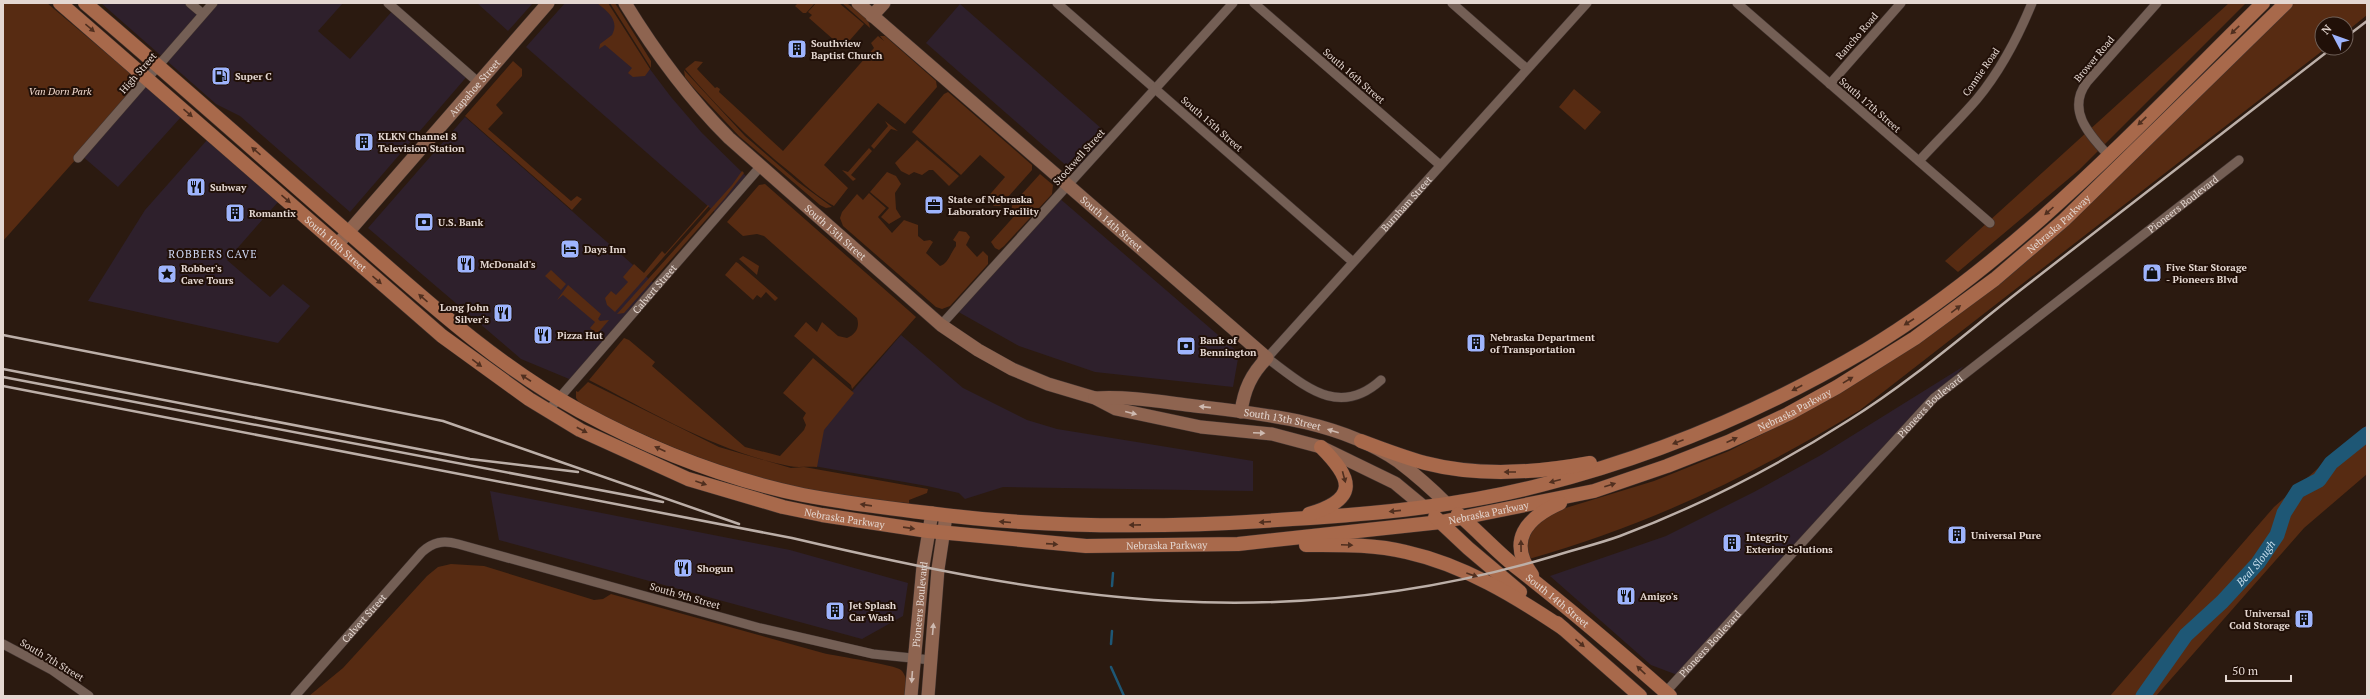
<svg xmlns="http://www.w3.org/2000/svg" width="2370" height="699" font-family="'PT Serif',serif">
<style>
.commercial{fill:#2e202c}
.green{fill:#572b12}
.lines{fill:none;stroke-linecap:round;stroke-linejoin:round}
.stream{stroke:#1e5775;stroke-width:2.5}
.river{stroke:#1e5775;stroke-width:15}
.street-casing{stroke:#40332f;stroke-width:10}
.secondary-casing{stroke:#40332f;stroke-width:14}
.primary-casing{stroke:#40332f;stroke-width:15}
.street{stroke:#745f55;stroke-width:9}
.secondary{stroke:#8e6450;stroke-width:13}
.primary{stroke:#a8694b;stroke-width:14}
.rail{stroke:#bcafa8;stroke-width:2.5}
.oneway{fill:#502f1f}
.oneway2{fill:#cebab1}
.labels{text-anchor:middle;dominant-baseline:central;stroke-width:4;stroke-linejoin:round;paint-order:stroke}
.street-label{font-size:10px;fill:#e4d7d1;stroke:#211008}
.poi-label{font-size:10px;font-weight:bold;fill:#e4d7d1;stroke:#211008;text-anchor:start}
.park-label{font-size:10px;font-style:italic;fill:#f5ddd1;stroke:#211008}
.neighbourhood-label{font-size:11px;letter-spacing:1px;fill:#ced8f4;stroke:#211008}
.water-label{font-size:11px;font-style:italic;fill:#c8dfee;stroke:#211008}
</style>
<rect width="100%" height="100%" fill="#2b1a10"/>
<!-- commercial -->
<path class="commercial" d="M101,3H190L203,14L213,3H343L318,31L350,59L394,9L469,74L350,212L240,116L216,104Z
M477,3H533L508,31Z
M565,3H607L634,48L671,97L702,133L749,179L718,215L526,47Z
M960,4L1111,137L1077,175L926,43Z
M143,84L181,117L118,187L81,155Z
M465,117L657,286L574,381L521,359L368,228Z
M207,140L278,202L227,260L270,297L283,284L310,306L278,343L88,301L145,210Z
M1058,197L1239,353L1233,387L1095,372L1019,346L955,310Z
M901,335L963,388L1027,420L1057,429L1253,461V491L1003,487L965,499L959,493L927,486L791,462Z
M1964,366L1680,676L1651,665L1550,576L1666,536L1754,492L1821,455Z
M490,491L790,550L908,583L903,616L862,639L499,540Z"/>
<!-- green -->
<path class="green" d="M3,3H47L143,84L3,241Z
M597,3H608L650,69L645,76L633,77L628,73L632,68L605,45L599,49L600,44L612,35C620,20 607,11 597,3Z
M610,3H615L651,61V68Z
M798,3H815L806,13H803L795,6Z
M816,3H839L864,24L843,48L809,18L812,15L808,12Z
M842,3H847C854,9 870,18 870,28Z
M2229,3H2246L2079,170L1958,272L1945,261Z
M2294,3H2367V15L2346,32V24H2322V48H2326L1860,410C1753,475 1649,525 1529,559L1525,546L1533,526L1559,510L1654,481L1729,451L1784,423L1874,371L2159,135Z
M878,36L884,41L880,36H885L936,81L937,87L905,124L878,103L824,165L848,188L834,206C818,197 804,184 790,172C751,141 717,107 685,69L695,61L703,62L697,69L715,88L717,87L720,89L719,92L783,151L874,48L871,43Z
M513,61L522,69V76L496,105L503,113L488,129L571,201L577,196L582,199L572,210L465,116Z
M684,70L745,136L798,182L832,207L826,208L820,205L739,136L692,86L685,77Z
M1574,89L1601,112L1585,130L1559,107Z
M948,92L1032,165V170L1000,206H994L986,199L1005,177L980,155L961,175L912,132L944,94Z
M885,121L898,131L891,129L874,149L871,146L888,126Z
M917,140L959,176L949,186L933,170H929L922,175L914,172L909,175L901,171L895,163Z
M869,148L872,151L851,175L856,179L853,181L842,170L848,172Z
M742,171L744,173L725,198L624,313L617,314L732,185Z
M887,172L896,176L901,184L895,193L896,209L901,217L889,224L881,217L889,208L870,192Z
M1040,174L1053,185L1052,194L1004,246L999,250L995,248L991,242L1017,213L1012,209V205Z
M765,184L916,317L852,389L851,385L794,336L806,322L817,332L822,322L838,336L847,338C856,334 860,327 857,318L764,236L757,234L743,236L727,222L759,185Z
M869,193L886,208L878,217L892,233L904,220L918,225V236L924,241L930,240L933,242L926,253L940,266C948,264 951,252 956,246V242L953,240L959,231L966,232L970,237L966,245L977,257L983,251L988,256V264L950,306L942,309L936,307L843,226L840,218L842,212L857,194L863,200Z
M708,205L709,206L615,312L607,305L605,298L611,291L616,295L628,282L623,277L634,264L644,273L662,251L665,254Z
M743,256L759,266L757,275L739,259Z
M736,262L738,263L778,298L775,301L766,292L761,298L757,295L753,300L725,275Z
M551,270L566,284L561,290L545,276Z
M568,285L601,314L598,319L600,321L609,320L597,334L590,328L595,322L563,295L557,300Z
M624,338L629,340L655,362L652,366L745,447L780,456L804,430L806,425L803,418L806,413L783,393L813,358L854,393L824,430L817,467C807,466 798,468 789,466C718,452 653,413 589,380Z
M588,382L719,447L791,468L804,467L928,489L927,493L909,500V503C793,499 682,456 580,404L576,398V391L578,392Z
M2367,425V474L2304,528L2156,696H2110L2274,507Z
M451,564L484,566L594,600L603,599L611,594L823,653C836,656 896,665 901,670C908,677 907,687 907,696H309L343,668L427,576L438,567Z"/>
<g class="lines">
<!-- stream -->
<path class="stream" d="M1112,586L1113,573
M1111,644L1112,631
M1111,667L1124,696"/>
<!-- river -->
<path class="river" id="s1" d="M2143,696L2186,635L2222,602L2258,563L2277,535L2284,513L2298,491L2319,480L2331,463L2367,434"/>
<defs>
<g id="street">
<path d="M190,3L203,14"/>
<path d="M388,3L479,83"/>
<path d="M1057,3L1353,262"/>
<path d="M1254,3L1440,165"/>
<path d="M1452,3L1527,69"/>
<path d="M1737,3L1990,223"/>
<path d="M1830,84L1901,3"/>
<path d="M2108,155C2089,134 2066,110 2087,82L2157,3"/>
<path d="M78,158L213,3"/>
<path d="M1919,161C1938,140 1959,120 1977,99C2001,70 2018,37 2032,3"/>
<path d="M941,325L1233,3"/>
<path id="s2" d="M1381,380C1338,419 1304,385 1267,358L1587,3"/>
<path id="s3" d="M548,411L760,167"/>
<path d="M3,644L52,670L89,696"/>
<path id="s4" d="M295,696L422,552C433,542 443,540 458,544L760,628L873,654L931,660"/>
<path id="s5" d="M1662,696L1934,398L2239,160"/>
</g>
<g id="secondary">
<path id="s6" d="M625,3C655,52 688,97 729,138L941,325L978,350L1012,369L1048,384L1095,398L1116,409L1201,427L1272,434L1321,447L1395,483L1424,507"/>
<path id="s7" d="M858,3L1267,358C1251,374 1244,390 1241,412"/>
<path d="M872,16L884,3"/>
<path id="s8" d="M337,245L548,3"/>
<path id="s9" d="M1095,398C1129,396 1162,402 1195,406C1264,414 1340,421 1399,462C1416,475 1432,489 1447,504"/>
<path id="s10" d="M911,696L923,566L932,513"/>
<path d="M928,696L938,569L946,516"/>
</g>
<g id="primary">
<path id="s11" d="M60,3L442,336L529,399L580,430L688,479L783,507L822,515L928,531L1086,546L1238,544L1441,522L1594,491L1667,466L1728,442L1788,414L1837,387L1915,338L1995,279L2064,220L2286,3"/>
<path d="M85,3C172,77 256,152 342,227C418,293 491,362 580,411C650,449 726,479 803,495C845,503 886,508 928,513C1049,529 1171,528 1292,519C1376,514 1460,506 1541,485C1656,456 1764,410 1866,350C2017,259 2138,126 2263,3"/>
<path d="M1361,441C1382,449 1403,457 1425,463C1479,477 1536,473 1590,463"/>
<path d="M1309,514C1359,499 1353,479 1321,447"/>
<path id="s12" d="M1458,514C1478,531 1496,551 1516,567C1570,609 1619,651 1670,696"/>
<path d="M1435,517L1468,548L1520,592"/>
<path d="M1306,545C1339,545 1374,544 1406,552C1464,565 1515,596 1564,629"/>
<path d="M1532,575C1507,541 1526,518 1560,503"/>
<path d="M1557,623L1640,696"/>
</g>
</defs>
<!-- street casing -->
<use href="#street" class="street-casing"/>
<!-- secondary casing -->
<use href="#secondary" class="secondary-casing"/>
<!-- primary casing -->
<use href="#primary" class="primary-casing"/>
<!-- street -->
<use href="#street" class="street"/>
<!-- secondary -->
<use href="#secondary" class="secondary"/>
<!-- primary -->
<use href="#primary" class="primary"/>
<!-- rail -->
<path class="rail" d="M2346,37L2367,21
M3,335L443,421L739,524
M3,369L470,459L578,472
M3,377L663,502
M3,386L792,538C916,567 1044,594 1172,601C1301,608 1430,593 1554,556C1576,549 1598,544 1620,536C1700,506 1777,466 1849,420C1912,381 1969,330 2027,285C2129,206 2230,127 2332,48"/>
</g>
<!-- one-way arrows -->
<defs><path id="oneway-solid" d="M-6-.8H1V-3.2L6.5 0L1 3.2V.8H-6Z"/></defs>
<g class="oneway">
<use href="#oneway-solid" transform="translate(90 28) rotate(40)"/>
<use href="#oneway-solid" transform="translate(2235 30) rotate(136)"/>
<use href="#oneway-solid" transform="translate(188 113) rotate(41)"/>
<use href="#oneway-solid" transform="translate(2142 121) rotate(136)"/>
<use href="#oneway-solid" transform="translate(256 151) rotate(-139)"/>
<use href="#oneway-solid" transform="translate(286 199) rotate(41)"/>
<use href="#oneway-solid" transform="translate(2049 211) rotate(138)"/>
<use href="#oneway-solid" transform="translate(377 280) rotate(41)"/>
<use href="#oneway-solid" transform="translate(423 298) rotate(-139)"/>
<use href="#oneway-solid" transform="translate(1956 309) rotate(-37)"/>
<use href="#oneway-solid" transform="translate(1909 322) rotate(147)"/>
<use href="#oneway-solid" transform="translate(477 363) rotate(37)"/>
<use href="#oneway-solid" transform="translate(526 378) rotate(-147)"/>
<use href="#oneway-solid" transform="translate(1848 380) rotate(-31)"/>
<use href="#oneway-solid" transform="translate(1797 388) rotate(152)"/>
<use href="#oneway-solid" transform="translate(582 430) rotate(28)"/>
<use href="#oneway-solid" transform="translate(1732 440) rotate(-24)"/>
<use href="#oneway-solid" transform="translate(1678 442) rotate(159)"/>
<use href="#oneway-solid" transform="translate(660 449) rotate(-156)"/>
<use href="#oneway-solid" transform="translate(1510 472) rotate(180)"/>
<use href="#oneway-solid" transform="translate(1344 477) rotate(75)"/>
<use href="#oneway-solid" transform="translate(1555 481) rotate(165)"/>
<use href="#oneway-solid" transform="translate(701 483) rotate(19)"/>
<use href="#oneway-solid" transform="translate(1610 485) rotate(-18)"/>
<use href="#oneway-solid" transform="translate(866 505) rotate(-172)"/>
<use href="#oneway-solid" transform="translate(1395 511) rotate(174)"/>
<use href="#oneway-solid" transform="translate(1005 522) rotate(-175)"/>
<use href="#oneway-solid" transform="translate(1265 522) rotate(176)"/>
<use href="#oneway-solid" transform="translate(1135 525) rotate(179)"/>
<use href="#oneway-solid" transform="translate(909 528) rotate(8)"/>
<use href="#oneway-solid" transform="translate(1052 544) rotate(4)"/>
<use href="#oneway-solid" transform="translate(1347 545) rotate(2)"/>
<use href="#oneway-solid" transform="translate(1521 546) rotate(-91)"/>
<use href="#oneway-solid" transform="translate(1472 575) rotate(19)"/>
<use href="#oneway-solid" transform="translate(1580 643) rotate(41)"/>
<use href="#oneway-solid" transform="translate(1641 670) rotate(-137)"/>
</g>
<g class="oneway2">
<use href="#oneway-solid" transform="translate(1205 407) rotate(-174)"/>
<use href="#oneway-solid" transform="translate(1131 413) rotate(14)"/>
<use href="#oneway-solid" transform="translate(1333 431) rotate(-162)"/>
<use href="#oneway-solid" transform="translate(1259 433) rotate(3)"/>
<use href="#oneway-solid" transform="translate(933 629) rotate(-85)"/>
<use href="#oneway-solid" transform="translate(912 677) rotate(94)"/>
</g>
<!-- icons -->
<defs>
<symbol id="building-square" viewBox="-11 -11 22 22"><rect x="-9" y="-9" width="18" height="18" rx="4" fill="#9eb4fd" stroke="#211008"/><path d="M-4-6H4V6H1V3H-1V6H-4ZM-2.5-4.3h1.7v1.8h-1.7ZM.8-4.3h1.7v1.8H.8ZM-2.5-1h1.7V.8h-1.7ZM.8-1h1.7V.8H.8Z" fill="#111"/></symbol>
<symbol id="fuel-square" viewBox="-11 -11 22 22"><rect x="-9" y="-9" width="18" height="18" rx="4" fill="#9eb4fd" stroke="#211008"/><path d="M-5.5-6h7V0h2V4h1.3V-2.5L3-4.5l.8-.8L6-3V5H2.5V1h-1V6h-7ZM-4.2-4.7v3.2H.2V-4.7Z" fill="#111"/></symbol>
<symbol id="restaurant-square" viewBox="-11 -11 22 22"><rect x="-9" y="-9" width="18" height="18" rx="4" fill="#9eb4fd" stroke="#211008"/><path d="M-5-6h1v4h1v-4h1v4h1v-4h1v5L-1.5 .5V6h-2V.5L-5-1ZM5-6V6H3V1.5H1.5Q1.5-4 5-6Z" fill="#111"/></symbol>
<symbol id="office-square" viewBox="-11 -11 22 22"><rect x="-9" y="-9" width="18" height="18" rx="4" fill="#9eb4fd" stroke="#211008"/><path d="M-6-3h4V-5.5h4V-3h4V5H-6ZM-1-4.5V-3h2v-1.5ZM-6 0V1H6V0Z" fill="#111"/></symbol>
<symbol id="bank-square" viewBox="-11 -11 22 22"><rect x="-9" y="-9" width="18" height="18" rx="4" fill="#9eb4fd" stroke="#211008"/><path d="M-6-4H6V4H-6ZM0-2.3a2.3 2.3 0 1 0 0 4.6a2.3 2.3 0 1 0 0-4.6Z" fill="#111"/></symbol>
<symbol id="hotel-square" viewBox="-11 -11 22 22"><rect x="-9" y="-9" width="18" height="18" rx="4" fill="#9eb4fd" stroke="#211008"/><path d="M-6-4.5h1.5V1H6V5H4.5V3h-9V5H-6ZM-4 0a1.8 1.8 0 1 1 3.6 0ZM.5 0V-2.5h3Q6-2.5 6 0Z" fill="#111"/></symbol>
<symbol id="shop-square" viewBox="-11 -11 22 22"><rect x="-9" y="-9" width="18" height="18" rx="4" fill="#9eb4fd" stroke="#211008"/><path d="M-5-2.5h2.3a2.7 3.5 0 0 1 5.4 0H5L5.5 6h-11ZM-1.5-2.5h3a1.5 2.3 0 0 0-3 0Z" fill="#111"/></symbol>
<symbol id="sight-square" viewBox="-11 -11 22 22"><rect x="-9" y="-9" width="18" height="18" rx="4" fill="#9eb4fd" stroke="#211008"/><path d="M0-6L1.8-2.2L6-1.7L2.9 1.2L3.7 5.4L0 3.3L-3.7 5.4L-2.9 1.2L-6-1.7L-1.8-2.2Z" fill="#111"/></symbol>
</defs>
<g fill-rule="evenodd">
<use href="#building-square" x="786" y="38" width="22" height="22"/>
<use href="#fuel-square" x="210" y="65" width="22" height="22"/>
<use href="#building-square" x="353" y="131" width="22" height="22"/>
<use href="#restaurant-square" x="185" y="176" width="22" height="22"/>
<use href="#office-square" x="923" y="194" width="22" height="22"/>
<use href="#building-square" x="224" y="202" width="22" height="22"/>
<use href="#bank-square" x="413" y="211" width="22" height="22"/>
<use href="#hotel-square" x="559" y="238" width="22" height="22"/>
<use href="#restaurant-square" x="455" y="253" width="22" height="22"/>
<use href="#shop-square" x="2141" y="262" width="22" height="22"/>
<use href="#sight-square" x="156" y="263" width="22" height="22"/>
<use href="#restaurant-square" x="492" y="302" width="22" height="22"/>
<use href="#restaurant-square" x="532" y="324" width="22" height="22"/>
<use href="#building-square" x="1465" y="332" width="22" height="22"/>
<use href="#bank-square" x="1175" y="335" width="22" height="22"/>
<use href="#building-square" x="1946" y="524" width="22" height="22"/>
<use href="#building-square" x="1721" y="532" width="22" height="22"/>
<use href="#restaurant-square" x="672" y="557" width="22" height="22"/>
<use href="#restaurant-square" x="1615" y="585" width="22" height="22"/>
<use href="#building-square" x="824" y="600" width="22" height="22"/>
<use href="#building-square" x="2293" y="608" width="22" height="22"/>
</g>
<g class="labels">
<!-- street labels -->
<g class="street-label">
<text transform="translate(1857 36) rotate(-49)">Rancho Road</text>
<text transform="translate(2094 59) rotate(-50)">Brower Road</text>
<text transform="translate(1981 72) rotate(-55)">Connie Road</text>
<text transform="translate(138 73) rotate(-49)">High Street</text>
<text transform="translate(1354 76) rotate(41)">South 16th Street</text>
<text stroke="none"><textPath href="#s8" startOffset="209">Arapahoe Street</textPath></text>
<text transform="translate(1870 105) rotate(41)">South 17th Street</text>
<text transform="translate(1212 124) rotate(41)">South 15th Street</text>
<text transform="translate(1079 157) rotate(-48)">Stockwell Street</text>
<text stroke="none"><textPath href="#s2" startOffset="338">Burnham Street</textPath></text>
<text stroke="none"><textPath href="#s5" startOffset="719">Pioneers Boulevard</textPath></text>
<text stroke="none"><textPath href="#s7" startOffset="336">South 14th Street</textPath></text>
<text stroke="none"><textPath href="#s11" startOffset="2250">Nebraska Parkway</textPath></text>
<text stroke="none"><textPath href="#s6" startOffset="313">South 13th Street</textPath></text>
<text stroke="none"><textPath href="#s11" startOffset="366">South 10th Street</textPath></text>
<text stroke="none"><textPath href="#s3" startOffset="162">Calvert Street</textPath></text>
<text stroke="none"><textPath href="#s5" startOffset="395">Pioneers Boulevard</textPath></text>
<text stroke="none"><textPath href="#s11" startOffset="1926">Nebraska Parkway</textPath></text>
<text stroke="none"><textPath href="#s9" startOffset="189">South 13th Street</textPath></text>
<text stroke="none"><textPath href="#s11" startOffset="1602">Nebraska Parkway</textPath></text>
<text stroke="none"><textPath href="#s11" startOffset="954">Nebraska Parkway</textPath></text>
<text stroke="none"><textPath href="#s11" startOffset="1278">Nebraska Parkway</textPath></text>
<text transform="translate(685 596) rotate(16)">South 9th Street</text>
<text stroke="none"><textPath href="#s12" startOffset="132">South 14th Street</textPath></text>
<text stroke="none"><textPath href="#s10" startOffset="92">Pioneers Boulevard</textPath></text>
<text stroke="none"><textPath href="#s4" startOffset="104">Calvert Street</textPath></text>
<text stroke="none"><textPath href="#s5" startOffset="71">Pioneers Boulevard</textPath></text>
<text transform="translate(52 660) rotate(31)">South 7th Street</text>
</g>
<!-- poi labels -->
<g class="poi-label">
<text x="811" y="43">Southview<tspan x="811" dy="12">Baptist Church</tspan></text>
<text x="235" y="76">Super C</text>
<text x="378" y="136">KLKN Channel 8<tspan x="378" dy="12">Television Station</tspan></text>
<text x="210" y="187">Subway</text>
<text x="948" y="199">State of Nebraska<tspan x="948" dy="12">Laboratory Facility</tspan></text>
<text x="249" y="213">Romantix</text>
<text x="438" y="222">U.S. Bank</text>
<text x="584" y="249">Days Inn</text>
<text x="480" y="264">McDonald's</text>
<text x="2166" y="267">Five Star Storage<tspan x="2166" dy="12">- Pioneers Blvd</tspan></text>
<text x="181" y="268">Robber's<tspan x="181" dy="12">Cave Tours</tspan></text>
<text x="489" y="307" text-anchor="end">Long John<tspan x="489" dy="12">Silver's</tspan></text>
<text x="557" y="335">Pizza Hut</text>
<text x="1490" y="337">Nebraska Department<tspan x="1490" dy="12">of Transportation</tspan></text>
<text x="1200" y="340">Bank of<tspan x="1200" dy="12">Bennington</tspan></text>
<text x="1971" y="535">Universal Pure</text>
<text x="1746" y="537">Integrity<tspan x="1746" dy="12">Exterior Solutions</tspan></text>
<text x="697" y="568">Shogun</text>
<text x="1640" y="596">Amigo's</text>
<text x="849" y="605">Jet Splash<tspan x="849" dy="12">Car Wash</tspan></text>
<text x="2290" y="613" text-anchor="end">Universal<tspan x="2290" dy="12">Cold Storage</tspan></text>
</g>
<!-- park labels -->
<g class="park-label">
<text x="60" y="91">Van Dorn Park</text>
</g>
<!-- neighbourhood labels -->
<g class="neighbourhood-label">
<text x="213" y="254">ROBBERS CAVE</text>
</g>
<!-- water labels -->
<g class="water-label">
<text stroke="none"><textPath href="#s1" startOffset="175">Beal Slough</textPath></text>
</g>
</g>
<!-- border -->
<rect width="2370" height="699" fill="none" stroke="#e4d7d1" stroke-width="8"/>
<!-- north arrow -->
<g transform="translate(2334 36) rotate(311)"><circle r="19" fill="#211008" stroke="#6f6058"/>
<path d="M0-3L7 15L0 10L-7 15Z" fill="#9eb4fd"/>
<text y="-6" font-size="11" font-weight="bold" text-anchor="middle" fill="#e4d7d1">N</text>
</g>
<!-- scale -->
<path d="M2226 675v6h65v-6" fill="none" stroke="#e4d7d1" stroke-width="2"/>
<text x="2232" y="675" font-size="12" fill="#e4d7d1" stroke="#211008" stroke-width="3" paint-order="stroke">50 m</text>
</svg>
